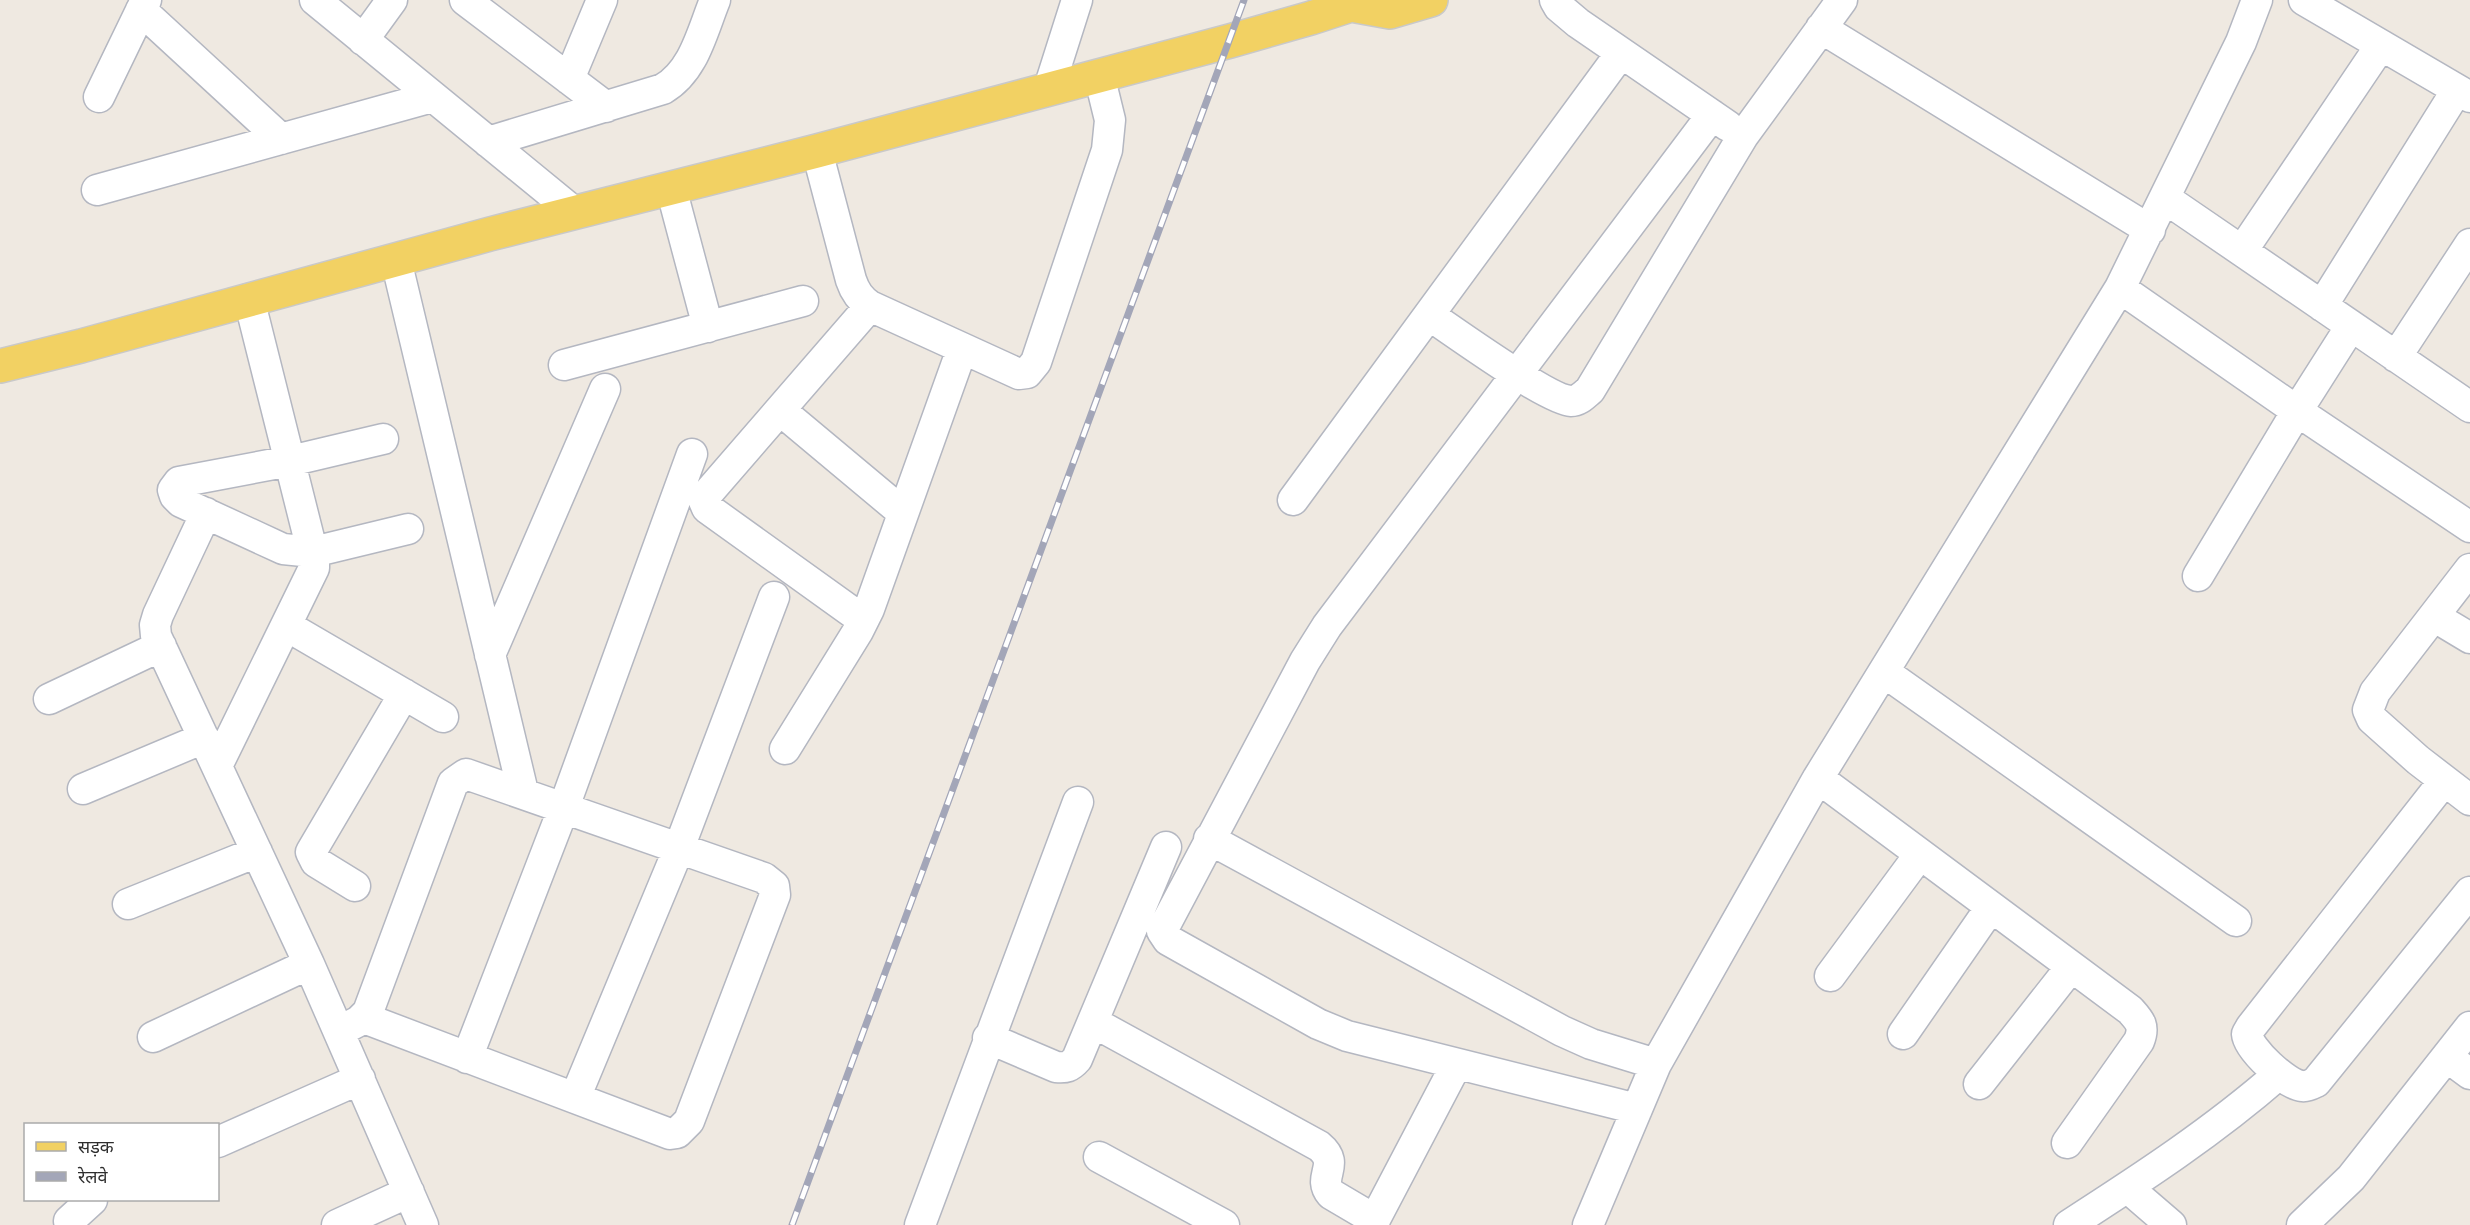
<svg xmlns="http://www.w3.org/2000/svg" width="2470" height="1225" font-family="'Exo 2','Noto Sans Devanagari',sans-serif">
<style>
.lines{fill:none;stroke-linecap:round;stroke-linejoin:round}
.minor-casing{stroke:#b4b7c1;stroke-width:33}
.major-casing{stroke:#c9c9c9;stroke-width:36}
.minor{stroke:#fff;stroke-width:30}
.major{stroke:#f2d163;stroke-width:33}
.rail-casing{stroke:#a3a6b8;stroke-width:7}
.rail{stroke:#fff;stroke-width:4.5;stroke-dasharray:14;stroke-linecap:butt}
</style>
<rect width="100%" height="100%" fill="#efe9e1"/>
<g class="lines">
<defs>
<path id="minor" d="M315,0L574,212
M465,0L606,107
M1555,0L1559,7L1578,23L1728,126
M2304,0L2470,97
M141,10L281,139
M1821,28L2150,230
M363,40L392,0
M569,79L602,0
M1049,88L1077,0
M99,97L146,0
M488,142L663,89C694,71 702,32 715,0
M817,151L851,280C855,292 860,299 870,306L1019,374L1027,373L1036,362L1107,150L1110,120L1099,75
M671,188L708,327
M97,190L432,97
M2166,199L2470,407
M2242,251L2381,45
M396,260L523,792
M2120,288L2297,411L2470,527
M2322,306L2457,90
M1429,315C1453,331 1548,400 1571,401C1579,401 1584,395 1590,390L1743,136L1842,0
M2396,357L2470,244
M564,365L803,301
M780,410L902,512
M383,439L290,461L179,482L173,490L175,496L181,502L283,549L313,552L408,529
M1293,500L1621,53
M206,513L158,615L155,625L156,636L309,964L423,1225
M2470,569L2375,692L2368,710L2372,719L2418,760L2470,800
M2198,576L2297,411L2351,326
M2435,617L2470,638
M863,620L707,508L704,501L708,493L870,306
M287,626L443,717
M490,655L605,389
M1884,672L2236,921
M49,699L161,646
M785,749L858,631L869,609L962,349
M217,766L314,568V558L249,299
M1818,778L2130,1010C2140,1021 2145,1026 2139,1041L2067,1143
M2444,781L2251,1027L2247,1034C2248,1049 2287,1085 2302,1086C2307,1087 2312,1084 2316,1082L2470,892
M83,789L204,738
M1209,839L1562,1031L1591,1044L1656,1064
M355,886L316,862L311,852L404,694
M128,904L257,852
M1830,976L1920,854
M1093,1022L1319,1146C1342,1165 1316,1176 1331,1194L1375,1220
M340,1031L359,1021L368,1012L453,783L466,774L764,878L774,886L775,895L689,1121L677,1133L670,1134L364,1018
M1903,1034L1991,907
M153,1037L309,964
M988,1038L1056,1067C1066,1068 1070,1067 1077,1059L1166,847
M2447,1057L2470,1074
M467,1058L564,807L692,454
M1979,1084L2071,967
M575,1098L679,848L774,597
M1637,1109L1347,1036L1318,1024L1168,940L1162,931L1305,661L1327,626L1712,115
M218,1142L360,1079
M1099,1157L1224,1225
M2128,1188L2171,1225
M69,1221L92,1200
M337,1225L409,1192
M920,1225L1078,802
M1372,1225L1456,1065
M1588,1225L1656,1064L1818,778L2120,288L2241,42L2257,0
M2069,1225C2142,1178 2214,1131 2279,1074
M2302,1225L2351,1178L2470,1027"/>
<path id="major" d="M1351,5L1390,12L1431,0
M0,366L81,346L490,234L817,151L1230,41L1311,18L1351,5L1358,0"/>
</defs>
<!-- minor casing -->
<use href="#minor" class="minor-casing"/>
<!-- major casing -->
<use href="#major" class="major-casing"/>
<!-- minor -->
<use href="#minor" class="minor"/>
<!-- major -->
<use href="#major" class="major"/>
<defs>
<path id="rail" d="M792,1225L1244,0"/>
</defs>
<!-- rail casing -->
<use href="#rail" class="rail-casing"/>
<!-- rail -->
<use href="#rail" class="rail"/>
</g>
<!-- legend -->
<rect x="24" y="1123" width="195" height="78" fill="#ffffff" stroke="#ababab" stroke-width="1.5"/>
<rect x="36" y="1142" width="30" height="9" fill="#f2d163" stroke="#ababab" stroke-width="1.5"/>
<text x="78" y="1153" font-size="18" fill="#2e2e2e">सड़क</text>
<rect x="36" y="1172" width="30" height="9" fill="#a3a6b8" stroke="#ababab" stroke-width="1.5"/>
<text x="78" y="1183" font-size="18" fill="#2e2e2e">रेलवे</text>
</svg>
